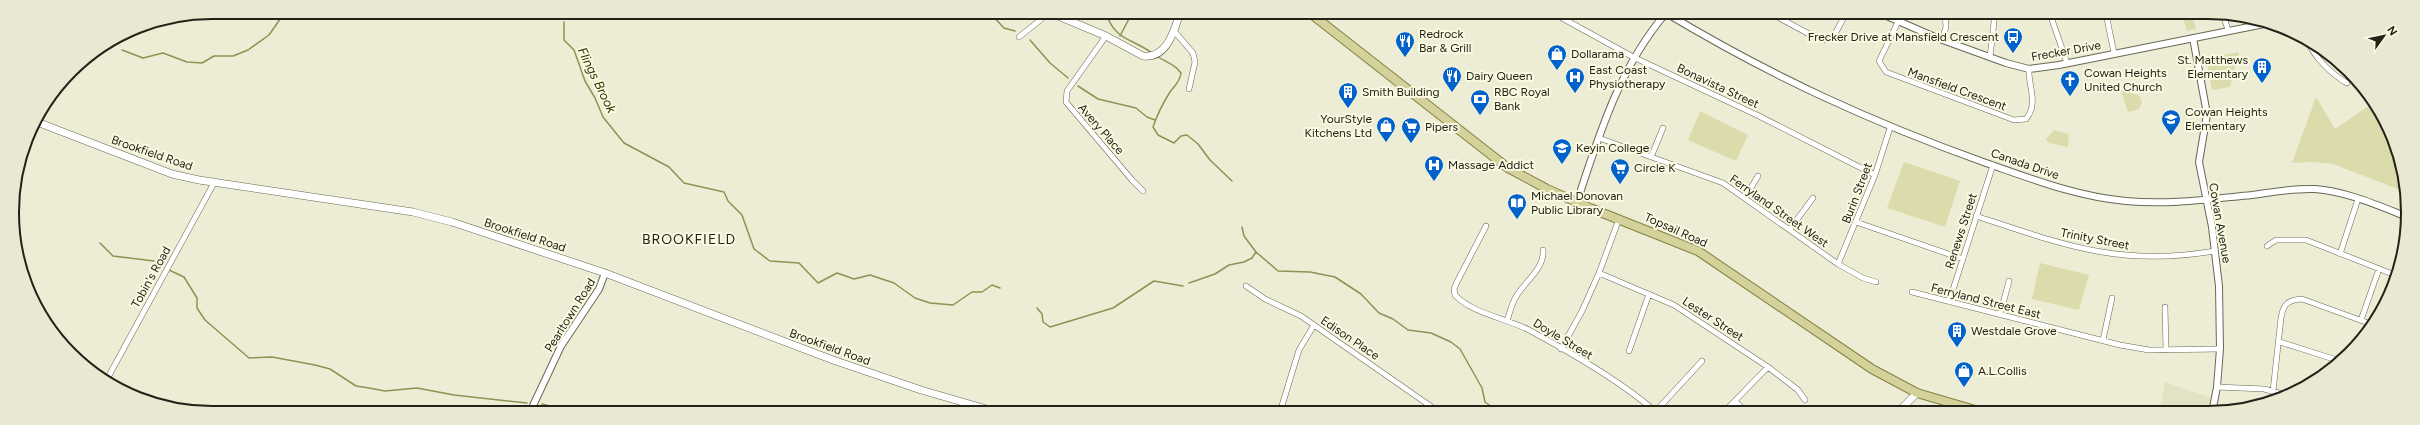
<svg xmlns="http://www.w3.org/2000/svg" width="2420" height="425" font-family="Figtree,sans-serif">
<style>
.built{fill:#e2e2c4}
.green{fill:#dcdbab}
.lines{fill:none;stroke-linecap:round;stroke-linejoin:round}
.stream{stroke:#929052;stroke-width:1.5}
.minor-casing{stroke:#686854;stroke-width:6}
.tertiary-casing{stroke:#686854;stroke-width:8}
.secondary-casing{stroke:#686854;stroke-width:8}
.primary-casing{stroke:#838141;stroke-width:10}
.minor{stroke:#fff;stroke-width:5}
.tertiary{stroke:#fff;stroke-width:6}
.secondary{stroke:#fff;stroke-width:7}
.primary{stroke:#d4d29a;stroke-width:8}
.labels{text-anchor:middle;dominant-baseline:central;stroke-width:4;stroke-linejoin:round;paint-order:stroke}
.poi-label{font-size:12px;fill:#222219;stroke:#fafae3;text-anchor:start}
.street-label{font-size:12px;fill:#222219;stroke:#fafae3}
.water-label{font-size:13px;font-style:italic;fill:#373400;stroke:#fafae3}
.quarter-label{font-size:14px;letter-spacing:1px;fill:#222219;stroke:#fafae3}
.rim{fill:none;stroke:#222219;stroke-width:2}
</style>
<rect width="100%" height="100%" fill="#ededd6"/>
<!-- built -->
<path class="built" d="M2165,382L2212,398L2208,413H2159Z"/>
<!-- green -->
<path class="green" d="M2182,14H2192L2196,29L2187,31Z
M2239,52L2230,87L2212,90L2206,58Z
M2129,89L2132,93L2140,96L2142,102L2139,109L2128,112L2121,91Z
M2316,97L2335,129L2373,103L2401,160L2403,191L2333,164L2312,162L2292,163Z
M1700,111L1748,135L1736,161L1688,140Z
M2054,130L2069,134L2068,147L2049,143L2046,139Z
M1904,162L1960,181L1945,227L1887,208Z
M2040,263L2089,275L2079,310L2032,299Z"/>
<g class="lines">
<!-- stream -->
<path class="stream" d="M990,13L1004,28L1015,31
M1106,13C1115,41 1132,38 1152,53
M564,22V40L574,50L585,81L595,98L603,117L624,143L669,167L684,183L724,192L728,201L742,215L754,249L770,261L799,263L818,283L837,273L854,279L870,275L894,283L915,298L930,303L953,305L972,292H982L992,285L1000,288
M1120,36L1132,13
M1030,40L1050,63L1068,78
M110,44L113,46
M122,50L143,58L163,53L187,62L202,63L214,56H233L248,50L269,35L285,12
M1157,56C1166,63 1174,63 1181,73C1180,82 1175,85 1170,92C1163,103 1157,115 1153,127L1158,135L1174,143L1181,136L1187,135L1198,144L1210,160L1232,181
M1078,86L1098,99L1136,108L1147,117L1155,120
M1242,227L1244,236L1256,252L1278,271L1310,272L1335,277L1361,294L1379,313L1393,319L1408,330L1431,333L1451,342L1460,349L1473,372L1482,388L1485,402L1499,412
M100,243L113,256L154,261
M169,270L184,277L197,298V308L205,320L249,358L272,357L315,365L330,369L356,386L369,388L385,391L417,388L454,395L527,403
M1189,283L1215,274L1229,265L1244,262L1252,258L1256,252
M1037,308L1042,314L1043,322L1050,327L1113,308L1154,281L1183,286
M542,404L574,412
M1548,412L1562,410L1586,412"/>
<defs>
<path id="minor" d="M1553,13L1633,57L1759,116L1875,175
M1770,13L1813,36L1827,40L1835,34L1846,13
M2050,14L2067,63
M2106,14L2114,53
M2223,14L2228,30
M1898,22L1879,61L1886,72L2014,120L2026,119C2039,103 2028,86 2029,69
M1174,31L1193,53L1195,62L1189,89
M1106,36L1067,91L1066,102L1132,180L1143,191
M1019,37L1049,13
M2307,39C2312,55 2332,75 2347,83
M1942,40L1946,27L1945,13
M1990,57L1995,13
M1599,138L1723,183L1838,264L1863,278L1876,282
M1651,157L1663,128
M1745,198L1758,176
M1976,216C2064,245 2120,267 2215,251
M1856,222L1963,259
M1486,226L1457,282L1454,289L1455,295C1473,314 1506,318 1529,330C1570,352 1621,381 1656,412
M1790,229L1813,198
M2267,246L2276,240H2306L2395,275
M2340,254L2358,199
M1838,264L1875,175L1890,128
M1599,273L1674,305L1768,367L1798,390L1805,400
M1246,286L1265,299L1301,316L1439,412
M1912,292L2120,345L2149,350L2220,349
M1949,302L1993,165
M2165,307L2166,350
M2000,315L2009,281
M2361,320L2379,269
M1507,321C1510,312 1512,302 1517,295C1526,281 1545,267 1543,250
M2103,340L2112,298
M2280,342L2340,361
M1561,349L1582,311L1599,273L1619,219
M1629,351L1649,294
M106,381L214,183
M2217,387L2264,389L2286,395
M2273,391L2281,318C2283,304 2288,300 2302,299L2371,324
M1735,401L1746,412
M1280,412L1299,350L1314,325
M1655,412L1702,361
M1724,412L1768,367"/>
<path id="tertiary" d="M1666,13C1771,76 1871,122 1986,163C2032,179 2078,197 2126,201C2168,205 2210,199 2252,195C2273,192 2294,188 2315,189C2345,191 2377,205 2405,216
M1880,13L1937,38L2006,63L2029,69L2059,65L2264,24
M2193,38L2207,114L2199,162L2212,227L2219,286L2220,349L2217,387L2212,413
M1577,202C1599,135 1619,68 1666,13
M530,412L561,346L599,289L605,273"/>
<path id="secondary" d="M1051,13L1106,36L1143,56C1167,59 1174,31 1180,13
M37,122L172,174L199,180L413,212L452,222L605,273L833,360L921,390L997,412
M1898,412L1917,393"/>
<path id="primary" d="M1310,13L1508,168L1547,189L1590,208L1698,251L1872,369L1917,393L1982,412"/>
</defs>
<!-- minor casing -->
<use href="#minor" class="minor-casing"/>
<!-- tertiary casing -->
<use href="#tertiary" class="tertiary-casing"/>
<!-- secondary casing -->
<use href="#secondary" class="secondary-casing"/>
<!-- primary casing -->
<use href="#primary" class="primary-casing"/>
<!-- minor -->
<use href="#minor" class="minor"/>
<!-- tertiary -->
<use href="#tertiary" class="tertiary"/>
<!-- secondary -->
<use href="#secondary" class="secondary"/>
<!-- primary -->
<use href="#primary" class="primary"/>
</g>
<!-- icons -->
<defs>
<symbol id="bus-pin" viewBox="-11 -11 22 30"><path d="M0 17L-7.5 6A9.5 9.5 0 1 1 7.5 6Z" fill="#0162cb" stroke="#fafae3"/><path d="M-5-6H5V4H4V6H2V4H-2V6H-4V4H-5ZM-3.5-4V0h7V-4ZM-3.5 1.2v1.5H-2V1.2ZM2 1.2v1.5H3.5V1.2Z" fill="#fff"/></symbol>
<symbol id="restaurant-pin" viewBox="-11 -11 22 30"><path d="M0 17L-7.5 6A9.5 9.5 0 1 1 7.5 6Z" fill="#0162cb" stroke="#fafae3"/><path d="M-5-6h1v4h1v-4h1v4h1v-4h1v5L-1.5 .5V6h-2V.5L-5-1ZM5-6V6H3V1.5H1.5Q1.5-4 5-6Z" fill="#fff"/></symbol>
<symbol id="shop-pin" viewBox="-11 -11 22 30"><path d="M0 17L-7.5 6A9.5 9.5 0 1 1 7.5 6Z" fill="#0162cb" stroke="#fafae3"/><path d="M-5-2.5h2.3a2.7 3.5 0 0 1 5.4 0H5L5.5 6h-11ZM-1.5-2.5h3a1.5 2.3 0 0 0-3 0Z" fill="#fff"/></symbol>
<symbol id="building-pin" viewBox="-11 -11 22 30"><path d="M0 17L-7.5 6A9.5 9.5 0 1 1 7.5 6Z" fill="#0162cb" stroke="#fafae3"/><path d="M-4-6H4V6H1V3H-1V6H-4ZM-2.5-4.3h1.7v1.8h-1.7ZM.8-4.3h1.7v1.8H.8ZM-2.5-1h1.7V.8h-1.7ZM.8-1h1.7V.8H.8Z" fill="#fff"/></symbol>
<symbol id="hospital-pin" viewBox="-11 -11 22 30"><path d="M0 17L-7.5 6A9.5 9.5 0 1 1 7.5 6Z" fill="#0162cb" stroke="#fafae3"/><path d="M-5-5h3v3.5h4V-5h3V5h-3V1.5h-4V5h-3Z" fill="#fff"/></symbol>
<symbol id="church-pin" viewBox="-11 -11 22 30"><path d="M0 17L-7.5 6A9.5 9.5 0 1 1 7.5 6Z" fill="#0162cb" stroke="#fafae3"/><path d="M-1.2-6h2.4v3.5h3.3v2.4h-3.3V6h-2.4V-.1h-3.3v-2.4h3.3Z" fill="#fff"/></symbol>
<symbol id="bank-pin" viewBox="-11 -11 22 30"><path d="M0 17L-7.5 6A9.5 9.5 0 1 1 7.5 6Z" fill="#0162cb" stroke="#fafae3"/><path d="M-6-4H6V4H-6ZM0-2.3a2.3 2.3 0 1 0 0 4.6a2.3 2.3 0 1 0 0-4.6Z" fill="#fff"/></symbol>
<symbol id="school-pin" viewBox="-11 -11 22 30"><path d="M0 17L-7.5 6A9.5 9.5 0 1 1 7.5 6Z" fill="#0162cb" stroke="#fafae3"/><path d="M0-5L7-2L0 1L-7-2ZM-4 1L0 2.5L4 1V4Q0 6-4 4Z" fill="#fff"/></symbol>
<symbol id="supermarket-pin" viewBox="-11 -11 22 30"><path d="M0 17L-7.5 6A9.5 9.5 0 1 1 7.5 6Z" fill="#0162cb" stroke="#fafae3"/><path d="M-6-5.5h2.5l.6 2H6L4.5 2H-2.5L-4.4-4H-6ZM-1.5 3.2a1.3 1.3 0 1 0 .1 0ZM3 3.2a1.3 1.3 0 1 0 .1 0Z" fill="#fff"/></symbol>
<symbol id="university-pin" viewBox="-11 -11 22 30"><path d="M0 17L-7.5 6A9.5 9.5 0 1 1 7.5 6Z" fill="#0162cb" stroke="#fafae3"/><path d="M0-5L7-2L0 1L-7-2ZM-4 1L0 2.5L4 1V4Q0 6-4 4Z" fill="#fff"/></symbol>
<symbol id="library-pin" viewBox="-11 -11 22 30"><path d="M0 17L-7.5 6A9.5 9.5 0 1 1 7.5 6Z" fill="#0162cb" stroke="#fafae3"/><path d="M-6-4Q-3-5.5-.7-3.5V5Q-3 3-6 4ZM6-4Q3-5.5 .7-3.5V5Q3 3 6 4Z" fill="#fff"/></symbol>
</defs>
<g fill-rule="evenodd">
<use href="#bus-pin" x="2002" y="26" width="22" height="30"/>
<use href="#restaurant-pin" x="1394" y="30" width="22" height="30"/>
<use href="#shop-pin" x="1546" y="43" width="22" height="30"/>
<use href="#building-pin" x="2251" y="56" width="22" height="30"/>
<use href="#restaurant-pin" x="1441" y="65" width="22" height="30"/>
<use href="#hospital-pin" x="1564" y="66" width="22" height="30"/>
<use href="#church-pin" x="2059" y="69" width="22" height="30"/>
<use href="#building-pin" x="1337" y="81" width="22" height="30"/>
<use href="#bank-pin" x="1469" y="88" width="22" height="30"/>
<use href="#school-pin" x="2160" y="108" width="22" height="30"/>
<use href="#shop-pin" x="1375" y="115" width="22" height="30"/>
<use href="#supermarket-pin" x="1400" y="116" width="22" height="30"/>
<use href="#university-pin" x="1551" y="137" width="22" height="30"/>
<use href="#hospital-pin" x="1423" y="154" width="22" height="30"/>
<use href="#supermarket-pin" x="1609" y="157" width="22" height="30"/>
<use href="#library-pin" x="1506" y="192" width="22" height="30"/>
<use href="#building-pin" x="1946" y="320" width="22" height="30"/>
<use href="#shop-pin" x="1953" y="360" width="22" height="30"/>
</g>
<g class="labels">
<!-- poi labels -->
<g class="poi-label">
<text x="1419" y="34">Redrock<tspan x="1419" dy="14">Bar &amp; Grill</tspan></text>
<text x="1999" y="37" text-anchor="end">Frecker Drive at Mansfield Crescent</text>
<text x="1571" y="54">Dollarama</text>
<text x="2248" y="60" text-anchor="end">St. Matthews<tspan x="2248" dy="14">Elementary</tspan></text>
<text x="1589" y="70">East Coast<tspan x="1589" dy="14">Physiotherapy</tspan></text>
<text x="2084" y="73">Cowan Heights<tspan x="2084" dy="14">United Church</tspan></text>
<text x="1466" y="76">Dairy Queen</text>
<text x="1362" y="92">Smith Building</text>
<text x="1494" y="92">RBC Royal<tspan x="1494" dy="14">Bank</tspan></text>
<text x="2185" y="112">Cowan Heights<tspan x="2185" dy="14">Elementary</tspan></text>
<text x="1372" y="119" text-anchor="end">YourStyle<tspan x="1372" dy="14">Kitchens Ltd</tspan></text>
<text x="1425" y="127">Pipers</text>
<text x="1576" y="148">Keyin College</text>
<text x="1448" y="165">Massage Addict</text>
<text x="1634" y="168">Circle K</text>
<text x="1531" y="196">Michael Donovan<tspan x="1531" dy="14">Public Library</tspan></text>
<text x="1971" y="331">Westdale Grove</text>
<text x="1978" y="371">A.L.Collis</text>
</g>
<!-- street labels -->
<g class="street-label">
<text transform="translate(2066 51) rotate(-10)">Frecker Drive</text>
<text transform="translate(1718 86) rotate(25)">Bonavista Street</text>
<text transform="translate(1957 89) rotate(20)">Mansfield Crescent</text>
<text transform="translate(1101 129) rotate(49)">Avery Place</text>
<text transform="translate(152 153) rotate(19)">Brookfield Road</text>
<text transform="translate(2025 164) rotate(19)">Canada Drive</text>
<text transform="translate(1857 193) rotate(-69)">Burin Street</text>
<text transform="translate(1779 211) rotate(35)">Ferryland Street West</text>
<text transform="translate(2220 223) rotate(80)">Cowan Avenue</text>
<text transform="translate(1676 230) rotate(24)">Topsail Road</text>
<text transform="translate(1961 231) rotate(-72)">Renews Street</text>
<text transform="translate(525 235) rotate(18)">Brookfield Road</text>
<text transform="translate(2095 239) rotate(11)">Trinity Street</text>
<text transform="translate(151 277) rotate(-61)">Tobin's Road</text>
<text transform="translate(1986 301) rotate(14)">Ferryland Street East</text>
<text transform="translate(570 315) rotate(-58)">Pearltown Road</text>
<text transform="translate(1713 319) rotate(33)">Lester Street</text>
<text transform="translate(1350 338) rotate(34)">Edison Place</text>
<text transform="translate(1563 339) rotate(31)">Doyle Street</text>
<text transform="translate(830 347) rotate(20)">Brookfield Road</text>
</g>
<!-- water labels -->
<g class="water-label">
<text transform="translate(597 80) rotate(64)">Flings Brook</text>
</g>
<!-- quarter labels -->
<g class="quarter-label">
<text x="689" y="239">BROOKFIELD</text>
</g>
</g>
<!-- crop -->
<path d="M0 0H2420V425H0ZM212 19H2208A193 193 0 0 1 2401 212V213A193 193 0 0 1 2208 406H212A193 193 0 0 1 19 213V212A193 193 0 0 1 212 19Z" fill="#e9e9d3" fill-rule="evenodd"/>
<path class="rim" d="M212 19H2208A193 193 0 0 1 2401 212V213A193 193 0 0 1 2208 406H212A193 193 0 0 1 19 213V212A193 193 0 0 1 212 19Z"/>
<!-- north arrow -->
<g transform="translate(2384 36) rotate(57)" stroke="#fafae3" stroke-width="3" paint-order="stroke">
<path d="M0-3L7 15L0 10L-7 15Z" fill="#222219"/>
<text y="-6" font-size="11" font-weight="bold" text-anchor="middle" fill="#222219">N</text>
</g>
</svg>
